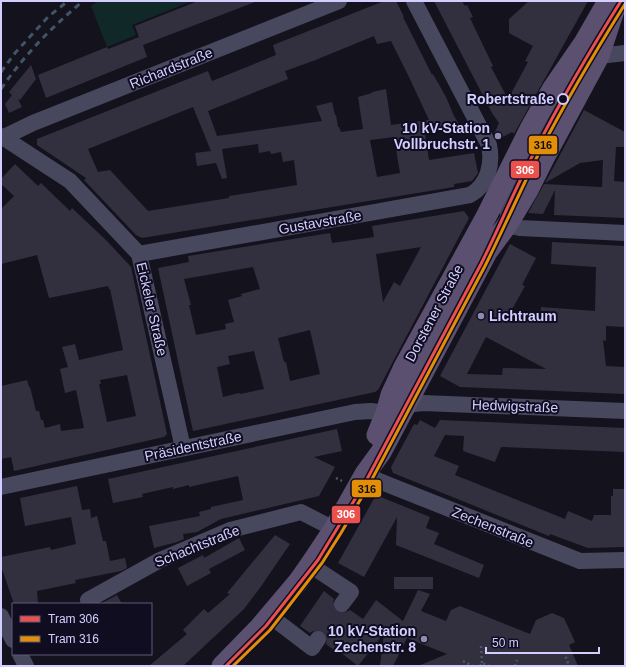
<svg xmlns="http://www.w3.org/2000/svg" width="626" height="667" font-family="Arial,sans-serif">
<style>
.green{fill:#112828}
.building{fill:#32303f;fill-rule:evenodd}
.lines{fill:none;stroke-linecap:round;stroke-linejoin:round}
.minor-tunnel{stroke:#302e3f;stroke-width:16;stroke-dasharray:16 8;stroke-linecap:butt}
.path{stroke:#4a5966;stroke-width:2.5;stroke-dasharray:2 3;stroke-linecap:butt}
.minor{stroke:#47475e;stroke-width:16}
.major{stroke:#5b506f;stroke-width:21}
.rail{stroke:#405666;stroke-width:3;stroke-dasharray:6 5;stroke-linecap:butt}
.tram-1-casing{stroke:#100d21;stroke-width:6}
.tram-2-casing{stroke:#100d21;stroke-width:6}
.tram-1{stroke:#ea504c;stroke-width:3}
.tram-2{stroke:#e28e07;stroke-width:3}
.stop-dot{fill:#100d21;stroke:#d2ceff;stroke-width:2}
.poi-dot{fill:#908cb0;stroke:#100d21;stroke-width:1.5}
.labels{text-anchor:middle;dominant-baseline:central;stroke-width:4;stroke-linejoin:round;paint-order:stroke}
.street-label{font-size:14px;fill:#d2ceff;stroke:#100d21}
.stop-label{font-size:14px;font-weight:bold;fill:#d2ceff;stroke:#100d21;text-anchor:end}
.poi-label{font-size:14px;font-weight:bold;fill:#d2ceff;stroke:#100d21;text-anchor:end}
.line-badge{stroke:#100d21;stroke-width:1.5}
.badge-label{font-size:11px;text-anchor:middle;font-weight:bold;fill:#fff}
.pale-badge-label{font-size:11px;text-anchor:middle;font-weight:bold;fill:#111}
</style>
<rect width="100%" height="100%" fill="#14121d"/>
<!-- green -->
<path class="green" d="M98,1H192L132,25L136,35L107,47L91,6Z"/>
<!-- building -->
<path class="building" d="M198,1H254L255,2L143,45L147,57L46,98L38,75L107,47L108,49L139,37L140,40L135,26Z
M384,1H396L404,17H403L432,75L433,74L446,97L454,116L460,126L443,131L425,134L429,160L474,153L478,173L472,181L454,184V187L142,238L136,235L84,180L86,178L37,145V139L208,71L212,81L276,55L273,45ZM374,36L377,44L391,41L408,75L429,120L391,125L386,89L372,92V93L358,97L363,129L341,132L339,127H338L336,115H335L332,102L316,106L322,121L217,136L208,111L288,79L285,71L313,61ZM193,107L211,151L195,153L197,166L216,163L222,179L227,178L222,149L258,144L259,153L270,151L271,154L281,152L283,162L294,160L297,185L229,196V198L148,211L110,170L98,172L88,149ZM394,137L400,173L377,177L370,140Z
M434,1H462L465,6L467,5L473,17L470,18L493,66L491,67L508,99L528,62L525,61L533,46L509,33V19L529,1H588L514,134L512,132L497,140L494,134L499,123L492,113Z
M31,65L36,79L20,100L18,99L22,107L9,113L5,104L12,95L9,92Z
M584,110L625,132V147H616L614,181L625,182V218L554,215L555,190L543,214L528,213L544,184L602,187L603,160L580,163L545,183Z
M15,164L38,186L41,183L70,211L72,208L107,241L131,267L167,434L164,437L14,471L11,457L1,459V386L27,380L29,387H30L36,411H39L41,420H43L45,428L60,424L61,431L84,428L76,390L65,393L60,369L68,367L62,347L75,344L79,360L123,350L110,289H109L108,286L49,298L37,255L1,264V209L14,196L1,184V179ZM127,375L136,416L107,422L99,384H101L100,380Z
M464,211L469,218L378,390L375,392L193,431L158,268L189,262L188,256L330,233L332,243L374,237L372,226ZM421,247L400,286L394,282L383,302L376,254ZM253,267L260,289L241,294L242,296L228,300L234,322L225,324L226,329L196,335L189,305H191L184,279ZM310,330L320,374L290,381L286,362H284L278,338ZM254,351L264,389L240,394L239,393L223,397L217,367L230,364L228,356Z
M552,242L625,246L624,327L606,326V341L603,340L606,366L625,367V394L460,387L440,376L510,244L536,258L522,285L525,286L506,320L540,321L541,307L595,311L596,267L551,264ZM486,337L546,369L503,368L502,375L467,374Z
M420,420L435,428L440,420L625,428V452L501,447L495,462L463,451L464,436L445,435L434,456L459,466L455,475L565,519L568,511L592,521L594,515H611V496H613V489H625V547L588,548L550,534L549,536L393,473L391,467L414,424L417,425Z
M337,429L342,451L314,457L335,467L319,496L221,519L197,532L183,534L184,539L177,542L154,548L149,526L200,516L199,512L211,509V507L243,500L238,476L189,487V485L173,489V487L142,494L143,497L113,503L108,479Z
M77,486L82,510L90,509L91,518L97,516L103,541H106L110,561L125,558L127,568L121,571L75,580L76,583L37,591L38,604H14L1,566V557L50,547L51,550L76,544L71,517L25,526L20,498Z
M376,495L430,517L426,528L439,533L434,544L484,565L479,578L396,545L397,517L364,577L338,563Z
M275,535L290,544L262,585L244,609L183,666H149L187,634L183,630L204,609L208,613L230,594L227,593Z
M239,538L245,550L209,569L211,573L187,586L178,568L203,555L204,558Z
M394,577H433V589H394Z
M418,590L430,594L421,611L446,621L451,610L460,606L530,634L536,620L552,613L564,618L575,642L569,645L578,666H418L447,654L407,638L393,666H380L384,633L358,666L340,652L339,654L326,644L327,639L326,634L324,631L318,630L313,631L310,633L300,626L324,591L334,599L333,603V608L336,611L340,613H345L350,610L363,619L376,600L403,621Z
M117,595L122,604H100Z"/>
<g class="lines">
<!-- minor-tunnel -->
<path class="minor-tunnel" d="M318,639L342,604"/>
<!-- path -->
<path class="path" d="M336,478L342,481
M481,646L482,663
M564,652L569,666
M463,661L473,666
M480,666L482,663L489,666
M515,666L517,660"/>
<!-- minor -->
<path class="minor" d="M599,56L625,53
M1,136L70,181L139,254L183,448
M4,137L33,123L339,1
M507,211L536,148L592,47
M507,225L520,228L625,233
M139,254L470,195C488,185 493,164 489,145L414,1
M406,405L423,403L625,411
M365,474L379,481L580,561L625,560
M1,487L355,412L371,411L386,413L395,405
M310,565L351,592L342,604
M88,600L160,560L230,530L301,512L334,529
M1,616L13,640
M270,616L312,648L318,639
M20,654L26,666"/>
<!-- major -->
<path class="major" d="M377,435L386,413L391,395L404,367L487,215L530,129L553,88L584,43L607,3
M222,666L260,627L298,582L310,565L334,529L365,474L381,452L487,252L507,225L528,190L544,158L599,56L617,1"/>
<!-- rail -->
<path class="rail" d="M1,72L15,53L48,17L68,1
M1,89C25,54 51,28 83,1"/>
<defs>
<path id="tram-1" d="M226,666L266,626L318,560L366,481L481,264C500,226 516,186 536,149C562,98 591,49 621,1"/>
<path id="tram-2" d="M233,666L270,630L288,607L322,563L341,533L370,483L485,266C504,228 521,189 540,151C566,101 595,52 625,4"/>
</defs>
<!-- tram-1 casing -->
<use href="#tram-1" class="tram-1-casing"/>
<!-- tram-2 casing -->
<use href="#tram-2" class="tram-2-casing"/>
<!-- tram-1 -->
<use href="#tram-1" class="tram-1"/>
<!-- tram-2 -->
<use href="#tram-2" class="tram-2"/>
</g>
<!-- markers -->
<circle class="stop-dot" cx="563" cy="99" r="5"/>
<g class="poi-dot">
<circle cx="498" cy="136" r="4"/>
<circle cx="481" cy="316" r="4"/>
<circle cx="424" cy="639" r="4"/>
</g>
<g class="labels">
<!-- street labels -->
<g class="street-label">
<text transform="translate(171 68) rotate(-22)">Richardstraße</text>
<text transform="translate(320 222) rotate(-10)">Gustavstraße</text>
<text transform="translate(152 309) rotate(77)">Eickeler Straße</text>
<text transform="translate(434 313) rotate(-62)">Dorstener Straße</text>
<text transform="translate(515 406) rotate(2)">Hedwigstraße</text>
<text transform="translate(193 446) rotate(-12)">Präsidentstraße</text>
<text transform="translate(493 527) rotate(22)">Zechenstraße</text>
<text transform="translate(197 546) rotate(-22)">Schachtstraße</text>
</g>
<!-- stop labels -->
<g class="stop-label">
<text x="554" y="99">Robertstraße</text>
</g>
<!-- poi labels -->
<g class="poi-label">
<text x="490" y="128">10 kV-Station<tspan x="490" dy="16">Vollbruchstr. 1</tspan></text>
<text x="489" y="316" text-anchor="start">Lichtraum</text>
<text x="416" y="631">10 kV-Station<tspan x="416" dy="16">Zechenstr. 8</tspan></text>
</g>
</g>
<g class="line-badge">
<rect x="528" y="135" width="30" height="20" rx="4" fill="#e28e07"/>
<rect x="510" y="160" width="30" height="19" rx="4" fill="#ea504c"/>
<rect x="351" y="479" width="31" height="19" rx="4" fill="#e28e07"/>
<rect x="331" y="505" width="30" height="19" rx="4" fill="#ea504c"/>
</g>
<g class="badge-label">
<text x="525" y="174">306</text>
<text x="346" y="518">306</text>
</g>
<g class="pale-badge-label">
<text x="543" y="149">316</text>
<text x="367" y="493">316</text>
</g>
<!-- border -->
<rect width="626" height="667" fill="none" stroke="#d2ceff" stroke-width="4"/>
<!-- legend -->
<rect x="12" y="603" width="140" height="52" fill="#100d21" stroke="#5e5a7a"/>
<rect x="20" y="616" width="20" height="6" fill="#ea504c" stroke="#5e5a7a"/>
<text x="48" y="623" font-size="12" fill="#d2ceff">Tram 306</text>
<rect x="20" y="636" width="20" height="6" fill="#e28e07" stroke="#5e5a7a"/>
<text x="48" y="643" font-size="12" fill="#d2ceff">Tram 316</text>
<!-- scale -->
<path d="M486 647v6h113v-6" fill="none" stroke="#d2ceff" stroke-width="2"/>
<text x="492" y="647" font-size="12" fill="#d2ceff" stroke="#100d21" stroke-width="3" paint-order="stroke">50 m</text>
</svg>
